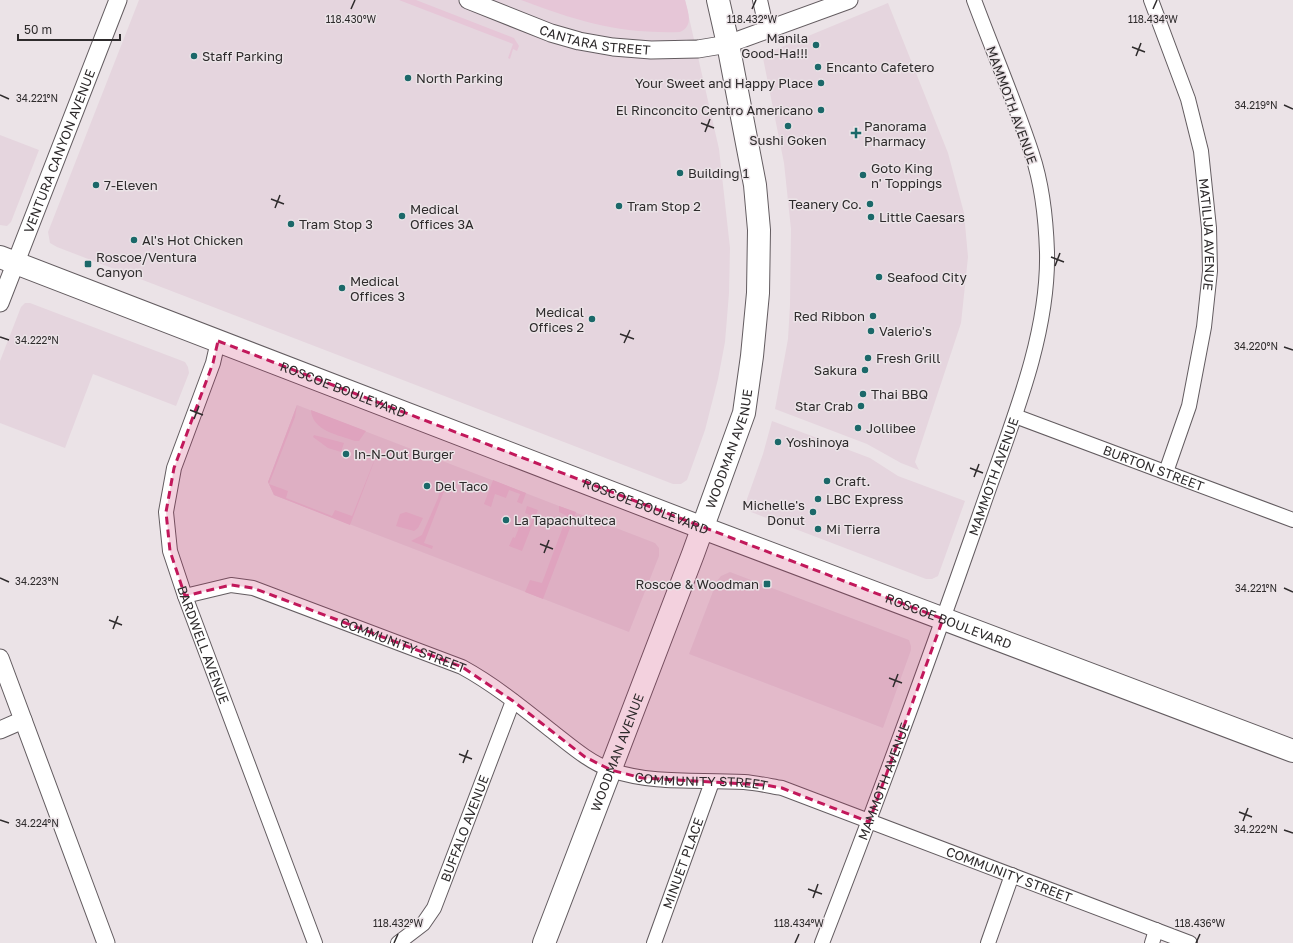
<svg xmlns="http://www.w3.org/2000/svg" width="1293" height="943" font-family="'Golos Text',sans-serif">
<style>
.built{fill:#e5d5de}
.green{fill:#e6c6d7}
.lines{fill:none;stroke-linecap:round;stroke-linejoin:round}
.minor-casing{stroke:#635c60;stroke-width:16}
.tertiary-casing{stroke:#635c60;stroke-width:19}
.primary-casing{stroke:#635c60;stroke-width:24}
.minor{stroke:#fff;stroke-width:14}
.tertiary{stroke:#fff;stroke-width:17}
.primary{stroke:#fff;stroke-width:22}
.marked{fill:#c2185b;fill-opacity:0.2;stroke:#c2185b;stroke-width:3;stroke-dasharray:8 5;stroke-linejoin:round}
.ticks{fill:none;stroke:#2e2b2c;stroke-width:1.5}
.poi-dot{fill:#1b6869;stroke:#ebe3e7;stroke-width:1.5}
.labels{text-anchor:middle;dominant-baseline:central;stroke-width:3;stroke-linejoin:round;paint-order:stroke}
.street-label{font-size:13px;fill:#2e2b2c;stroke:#ebe3e7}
.poi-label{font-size:13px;fill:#2e2b2c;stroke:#ebe3e7;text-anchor:start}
.ticks-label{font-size:10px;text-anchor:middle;fill:#2e2b2c;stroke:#ebe3e7;stroke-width:3;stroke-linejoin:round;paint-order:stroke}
</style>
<rect width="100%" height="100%" fill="#ebe3e7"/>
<!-- built -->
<path class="built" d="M139,0H685L719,149L730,248L729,293L725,342L718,379L705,430L687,480L681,484H673L57,247L50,243L48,232Z
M888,3L948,153L964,213L968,257L961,323L915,462L919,470L901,463L867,444L775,409L788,339L790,305L791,229L784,163L763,58L767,53Z
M0,135L39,150L11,222L7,226L0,225Z
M25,303H30L185,362L188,367L189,373L176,406L93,374L65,448L0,423V361L21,307Z
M297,405L655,543L659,548V556L629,632L274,495L268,482Z
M772,421L870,458L898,476L965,501L938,576L932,579H926L751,512L747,505V499L763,454Z
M730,572L909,640L911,646V650L883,728L689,654L717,581L721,576Z"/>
<!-- green -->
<path class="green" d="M399,0H416L514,38L519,46L517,51L513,49L510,59L508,58L513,44Z
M521,0H685C688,12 694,26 680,32C619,34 577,21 521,0Z
M297,405L295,417L269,484L288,491L286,498L332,516L335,510L352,516L382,441L350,525L274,495L268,482Z
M311,410L366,431L359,441H355C339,435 312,431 311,410Z
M314,435L344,443L341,452L328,448L313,437Z
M493,480L526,493L522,504L517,502L520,494L509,490L506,498L495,494L491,507L484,504Z
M443,485L446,486L424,543L433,546L432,549L411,541L422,535L438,498L441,486Z
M527,506L538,510L522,551L509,546L513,537L515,538L521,522L530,526L534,517L525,513Z
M559,506L576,512L543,599L525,592L530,580L542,583L567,516L559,512Z
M406,512L423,518L418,528L414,531L396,526L400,514Z"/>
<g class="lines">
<defs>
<g id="minor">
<path d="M760,0L767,31"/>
<path id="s1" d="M1151,0L1188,99L1201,151L1209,228L1210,271L1204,327L1189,406L1166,472"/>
<path id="s2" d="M218,341L213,363L174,468L166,512L170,551L185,596L315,943"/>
<path id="s3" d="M1015,416L1293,520"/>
<path id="s4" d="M185,596L231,585L253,588L462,667C495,685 524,709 553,732C571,746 589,762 611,770C654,785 700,779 744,782C757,783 770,786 782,788L1190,943"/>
<path id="s5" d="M398,943L423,924L434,908L513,701"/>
<path id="s6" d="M654,943L712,782"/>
<path id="s7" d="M822,943C877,802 929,660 979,517C1007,434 1049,341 1047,252C1046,221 1042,184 1032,154C1015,102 993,51 974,0"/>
<path d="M988,943L1012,875"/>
<path d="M1152,943L1156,930"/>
</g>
<g id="tertiary">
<path id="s8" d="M468,0L551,33L579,41L613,47L651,50L698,49L728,44L849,0"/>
<path id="s9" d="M0,303L118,0"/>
<path d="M0,658L106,943"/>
<path d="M0,730L23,720"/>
</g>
<g id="primary">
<path id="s10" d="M0,257L703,528L1293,751"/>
<path id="s11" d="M544,943L693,554L744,413L752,356L758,293L759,230L755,185L728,44L718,0"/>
</g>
</defs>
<!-- minor casing -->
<use href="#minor" class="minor-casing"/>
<!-- tertiary casing -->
<use href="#tertiary" class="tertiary-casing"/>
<!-- primary casing -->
<use href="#primary" class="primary-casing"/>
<!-- minor -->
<use href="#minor" class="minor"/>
<!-- tertiary -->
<use href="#tertiary" class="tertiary"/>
<!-- primary -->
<use href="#primary" class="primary"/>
</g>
<!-- marked area -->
<path class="marked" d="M218,341L943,619L869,822L782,788L765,785L642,778L611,770L585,757L513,701L462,667L253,588L231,585L185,596L170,551L166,512L174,468L213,363Z"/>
<!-- ticks -->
<path class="ticks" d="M351,9L355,0M752,9L756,0M1153,9L1157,0M1132,47L1145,52M1136,56L1141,43M0,95L9,99M1284,105L1293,109M701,123L714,128M705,132L710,119M271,199L284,204M275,208L280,195M1051,257L1064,262M1055,266L1060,253M620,334L634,339M0,337L9,340M624,343L630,330M1284,347L1293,350M190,410L203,415M194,419L199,406M970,468L983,473M974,477L979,464M540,544L553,549M544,553L549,540M0,578L9,582M1284,588L1293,592M109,620L122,625M113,629L118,616M889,678L902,683M893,687L898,674M459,754L472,759M463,763L468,750M1239,812L1252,817M0,820L9,823M1243,821L1248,808M1284,830L1293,833M808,889L822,894M813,898L818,884M394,943L398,934M795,943L799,934M1196,943L1200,934"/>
<!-- markers -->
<g class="poi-dot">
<circle cx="816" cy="45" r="4"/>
<circle cx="194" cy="56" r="4"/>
<circle cx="818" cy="67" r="4"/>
<circle cx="408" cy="78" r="4"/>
<circle cx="821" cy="83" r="4"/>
<circle cx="821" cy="110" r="4"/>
<circle cx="788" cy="126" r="4"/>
<path d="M854 127h4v4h4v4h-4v4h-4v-4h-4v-4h4z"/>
<circle cx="680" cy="173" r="4"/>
<circle cx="863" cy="175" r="4"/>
<circle cx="96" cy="185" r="4"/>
<circle cx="870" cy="204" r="4"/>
<circle cx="619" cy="206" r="4"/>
<circle cx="402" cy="216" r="4"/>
<circle cx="871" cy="217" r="4"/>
<circle cx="291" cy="224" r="4"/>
<circle cx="134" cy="240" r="4"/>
<rect x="84" y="260" width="8" height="8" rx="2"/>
<circle cx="879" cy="277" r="4"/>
<circle cx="342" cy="288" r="4"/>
<circle cx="873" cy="316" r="4"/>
<circle cx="592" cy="319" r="4"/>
<circle cx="871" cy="331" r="4"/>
<circle cx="868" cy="358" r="4"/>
<circle cx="865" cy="370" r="4"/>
<circle cx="863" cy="394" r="4"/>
<circle cx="861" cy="406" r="4"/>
<circle cx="858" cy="428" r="4"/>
<circle cx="778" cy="442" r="4"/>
<circle cx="346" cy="454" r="4"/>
<circle cx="827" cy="481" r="4"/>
<circle cx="427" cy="486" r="4"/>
<circle cx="818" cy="499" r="4"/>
<circle cx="813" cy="512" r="4"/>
<circle cx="506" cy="520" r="4"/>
<circle cx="818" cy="529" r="4"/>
<rect x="763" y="580" width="8" height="8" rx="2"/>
</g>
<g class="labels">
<!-- street labels -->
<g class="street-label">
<text stroke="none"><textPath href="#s8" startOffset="134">CANTARA STREET</textPath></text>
<text transform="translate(1012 105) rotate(70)">MAMMOTH AVENUE</text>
<text stroke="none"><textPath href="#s9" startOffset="163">VENTURA CANYON AVENUE</textPath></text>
<text stroke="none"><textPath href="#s1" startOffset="243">MATILIJA AVENUE</textPath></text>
<text stroke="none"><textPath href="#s10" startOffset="368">ROSCOE BOULEVARD</textPath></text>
<text stroke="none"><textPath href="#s11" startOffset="528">WOODMAN AVENUE</textPath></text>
<text stroke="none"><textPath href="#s3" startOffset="148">BURTON STREET</textPath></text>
<text stroke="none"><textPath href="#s7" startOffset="497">MAMMOTH AVENUE</textPath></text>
<text stroke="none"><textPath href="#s10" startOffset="692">ROSCOE BOULEVARD</textPath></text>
<text stroke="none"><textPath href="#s10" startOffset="1016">ROSCOE BOULEVARD</textPath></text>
<text stroke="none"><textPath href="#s2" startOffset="318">BARDWELL AVENUE</textPath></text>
<text stroke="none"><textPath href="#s4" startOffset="230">COMMUNITY STREET</textPath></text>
<text stroke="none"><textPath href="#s11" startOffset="204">WOODMAN AVENUE</textPath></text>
<text stroke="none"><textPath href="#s4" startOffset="566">COMMUNITY STREET</textPath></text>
<text stroke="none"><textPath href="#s7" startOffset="173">MAMMOTH AVENUE</textPath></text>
<text stroke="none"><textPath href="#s5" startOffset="136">BUFFALO AVENUE</textPath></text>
<text stroke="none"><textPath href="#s6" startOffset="85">MINUET PLACE</textPath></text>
<text stroke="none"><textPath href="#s4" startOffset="890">COMMUNITY STREET</textPath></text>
</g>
<!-- poi labels -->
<g class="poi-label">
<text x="808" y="38" text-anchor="end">Manila<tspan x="808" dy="15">Good-Ha!!!</tspan></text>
<text x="202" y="56">Staff Parking</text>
<text x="826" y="67">Encanto Cafetero</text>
<text x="416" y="78">North Parking</text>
<text x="813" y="83" text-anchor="end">Your Sweet and Happy Place</text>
<text x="813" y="110" text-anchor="end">El Rinconcito Centro Americano</text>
<text x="864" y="126">Panorama<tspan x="864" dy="15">Pharmacy</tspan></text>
<text x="788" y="140" text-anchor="middle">Sushi Goken</text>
<text x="871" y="168">Goto King<tspan x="871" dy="15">n' Toppings</tspan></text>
<text x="688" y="173">Building 1</text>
<text x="104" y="185">7-Eleven</text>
<text x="862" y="204" text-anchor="end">Teanery Co.</text>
<text x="627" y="206">Tram Stop 2</text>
<text x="410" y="209">Medical<tspan x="410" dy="15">Offices 3A</tspan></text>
<text x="879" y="217">Little Caesars</text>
<text x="299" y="224">Tram Stop 3</text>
<text x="142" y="240">Al's Hot Chicken</text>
<text x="96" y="257">Roscoe/Ventura<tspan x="96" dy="15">Canyon</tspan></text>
<text x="887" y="277">Seafood City</text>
<text x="350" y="281">Medical<tspan x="350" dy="15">Offices 3</tspan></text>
<text x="584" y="312" text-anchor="end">Medical<tspan x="584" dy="15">Offices 2</tspan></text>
<text x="865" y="316" text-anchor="end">Red Ribbon</text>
<text x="879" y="331">Valerio's</text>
<text x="876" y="358">Fresh Grill</text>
<text x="857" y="370" text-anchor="end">Sakura</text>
<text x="871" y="394">Thai BBQ</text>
<text x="853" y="406" text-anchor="end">Star Crab</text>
<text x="866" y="428">Jollibee</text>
<text x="786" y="442">Yoshinoya</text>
<text x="354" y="454">In-N-Out Burger</text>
<text x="835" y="481">Craft.</text>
<text x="435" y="486">Del Taco</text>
<text x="826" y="499">LBC Express</text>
<text x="805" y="505" text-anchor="end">Michelle's<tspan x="805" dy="15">Donut</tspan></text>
<text x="514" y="520">La Tapachulteca</text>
<text x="826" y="529">Mi Tierra</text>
<text x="759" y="584" text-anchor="end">Roscoe &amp; Woodman</text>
</g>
</g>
<g class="ticks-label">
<text x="752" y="23">118.432°W</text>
<text x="1153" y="23">118.434°W</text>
<text x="351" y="23">118.430°W</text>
<text x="37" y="102">34.221°N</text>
<text x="1256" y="109">34.219°N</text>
<text x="37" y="344">34.222°N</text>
<text x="1256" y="350">34.220°N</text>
<text x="37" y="585">34.223°N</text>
<text x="1256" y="592">34.221°N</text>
<text x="37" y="827">34.224°N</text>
<text x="1256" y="833">34.222°N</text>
<text x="398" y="927">118.432°W</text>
<text x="799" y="927">118.434°W</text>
<text x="1200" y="927">118.436°W</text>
</g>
<!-- scale -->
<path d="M18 34v6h102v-6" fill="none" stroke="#2e2b2c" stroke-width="2"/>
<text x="24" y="34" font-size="12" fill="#2e2b2c" stroke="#ebe3e7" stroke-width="3" paint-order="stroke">50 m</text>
</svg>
